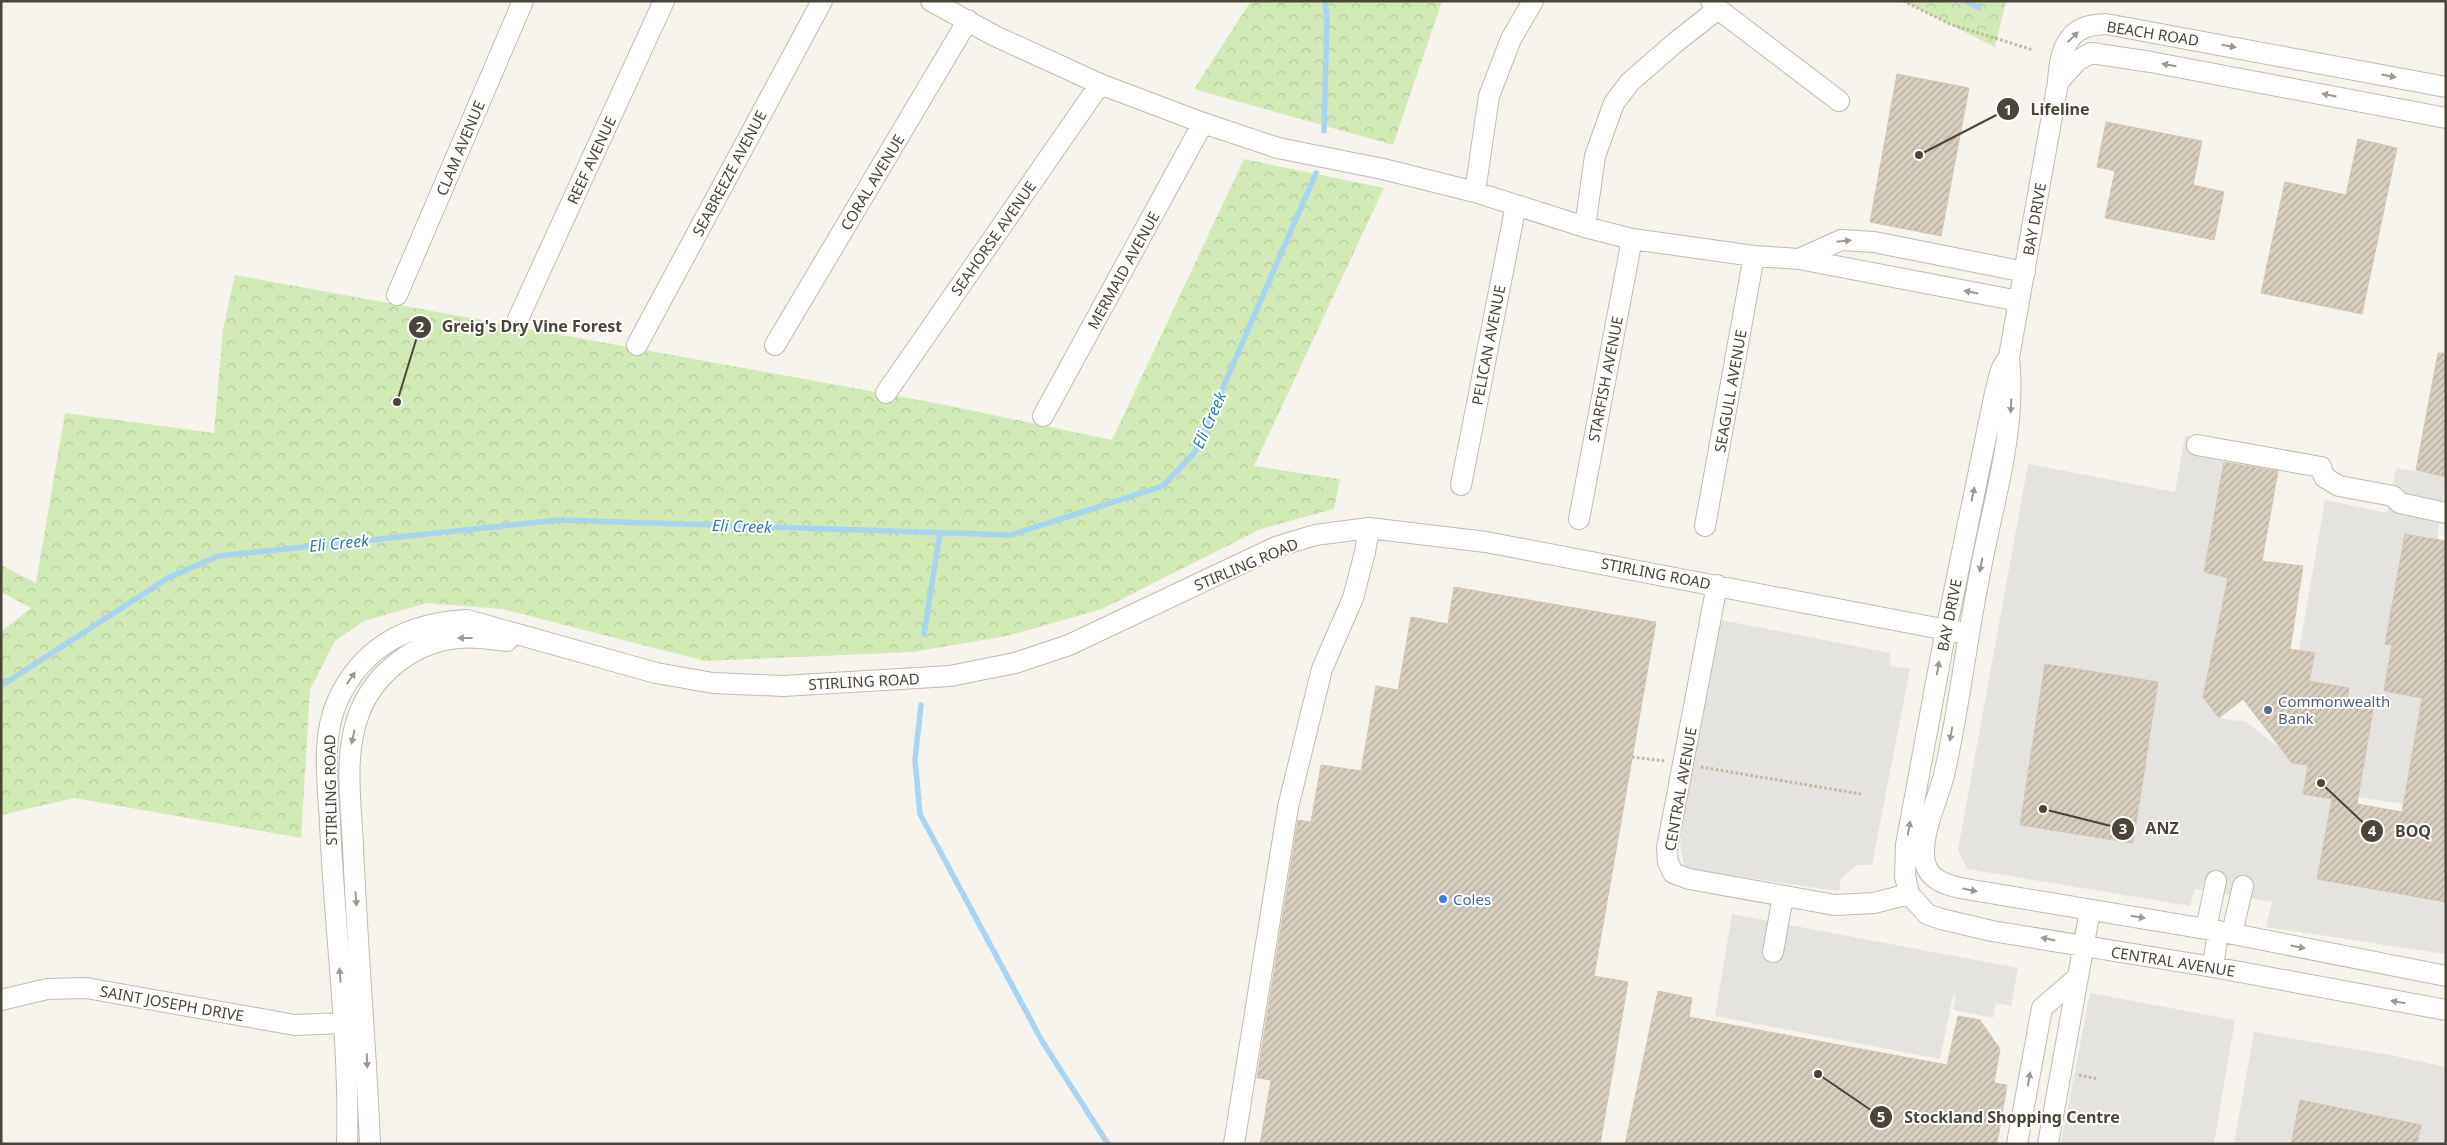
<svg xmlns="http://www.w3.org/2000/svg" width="2447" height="1145" font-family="'Noto Sans',sans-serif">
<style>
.forest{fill:url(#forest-crowns)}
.parking{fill:#e5e3e0}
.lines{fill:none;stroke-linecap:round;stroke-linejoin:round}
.stream{stroke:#a9d4f2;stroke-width:5.5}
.building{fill:url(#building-hatch);stroke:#d3c7b4}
.minor-casing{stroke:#c2bbae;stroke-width:22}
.path{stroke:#c4b79f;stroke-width:3;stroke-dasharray:2.5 2.5;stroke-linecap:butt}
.minor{stroke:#fff;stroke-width:20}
.oneway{fill:#9c9892}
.service-dot{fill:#5c6f8a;stroke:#fff;stroke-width:2}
.shop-dot{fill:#3f7fe0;stroke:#fff;stroke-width:2}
.labels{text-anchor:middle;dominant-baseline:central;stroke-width:4;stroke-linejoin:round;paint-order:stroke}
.street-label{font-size:15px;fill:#4b4439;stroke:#fff}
.service-label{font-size:15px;fill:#4e5e75;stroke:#fff;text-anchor:start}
.shop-label{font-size:15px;fill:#366cbe;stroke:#fff;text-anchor:start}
.water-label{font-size:16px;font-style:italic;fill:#2e7ab2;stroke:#fff}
.leader{fill:none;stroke:#4b4439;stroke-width:2}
.callout-dot{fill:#4b4439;stroke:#fff;stroke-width:2}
.mark-label{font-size:15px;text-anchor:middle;font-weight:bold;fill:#fff}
.callout-label{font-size:16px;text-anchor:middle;font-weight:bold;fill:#4b4439;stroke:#fff;stroke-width:4;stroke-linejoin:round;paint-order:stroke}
</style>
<defs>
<pattern id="forest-crowns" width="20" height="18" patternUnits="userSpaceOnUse" patternTransform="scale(1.25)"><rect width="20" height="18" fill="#d2eab5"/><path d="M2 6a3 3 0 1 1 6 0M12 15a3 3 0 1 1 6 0" fill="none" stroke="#b6ca9c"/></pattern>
<pattern id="building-hatch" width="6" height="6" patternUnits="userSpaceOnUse" patternTransform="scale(1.25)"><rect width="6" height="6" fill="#d8cfc1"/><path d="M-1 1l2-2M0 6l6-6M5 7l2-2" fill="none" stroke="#b1aa9e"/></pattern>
</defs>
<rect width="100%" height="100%" fill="#f6f3ec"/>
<!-- forest -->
<path class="forest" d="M1251,1H1442L1393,145L1194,89Z
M1903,1H2006L1995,47Z
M1244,159L1384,188L1254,466L1340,479L1334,509L1261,529L1102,609L1007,636L912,652L705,661L502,609L427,603L364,621L335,641L310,690L301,838L74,798L1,815V632L31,608L1,592V565L36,583L65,413L214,433L223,329L235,275L941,404L1112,440Z"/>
<!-- parking -->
<path class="parking" d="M2185,436L2227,445L2204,571L2228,578L2203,697L2219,718L2246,722L2281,749L2292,763L2308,765L2303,794L2332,799L2318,879L2446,902V954L2266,927L2272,902L2195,889L2190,906L1967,869L1958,850L2028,464L2175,492Z
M2396,468L2446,477L2437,539L2405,534L2385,644L2392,645L2384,691L2422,698L2404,804L2358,797L2373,705L2347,701L2349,688L2309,681L2315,653L2299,651L2325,500L2387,513Z
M1716,619L1891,653L1890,666L1910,669L1872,865H1857L1841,878L1839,891L1685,869L1680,845Z
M1732,914L2018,968L2011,1006L1996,1003L1993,1018L1953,1010L1956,996L1953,995L1940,1059L1715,1016Z
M2090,993L2235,1020L2214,1144H2061Z
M2254,1032L2390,1055L2446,1067V1144H2234Z"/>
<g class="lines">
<!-- stream -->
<path class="stream" d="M1967,1L1979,8
M1324,131L1327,19L1325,1
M924,634L940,533
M1,686L168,578L218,556L560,520L1011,535L1163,486L1195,452L1316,173
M921,705L915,760L920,814L1042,1041L1108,1144"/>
</g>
<!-- building -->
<path class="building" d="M1897,74L1969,88L1941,236L1870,222Z
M2106,122L2202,141L2193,185L2224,192L2214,240L2105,218L2115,171L2097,167Z
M2358,139L2397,148L2362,314L2261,293L2285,182L2346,195Z
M2438,353H2446V477L2416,470Z
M2224,462L2278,471L2262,561L2303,566L2290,649L2315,653L2309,681L2349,688L2347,701L2374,704L2357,804L2402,812L2422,698L2384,691L2392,645L2385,644L2405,534L2446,541V902L2317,879L2332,799L2303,794L2308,765L2292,763L2243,699L2219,718L2203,697L2228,578L2204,572Z
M1454,587L1656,622L1594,976L1628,982L1600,1144H1260L1271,1080L1257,1078L1298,820L1311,822L1321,765L1361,771L1376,686L1398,690L1411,617L1448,624Z
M2045,664L2158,682L2133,843L2020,825Z
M1658,991L1692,998L1689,1017L1947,1065L1958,1016L1980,1020L2000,1049L1994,1083L2007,1085L1997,1144H1625Z
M2300,1100L2421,1125L2417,1144H2291Z"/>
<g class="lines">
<defs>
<path id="minor" d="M931,1L995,36L1100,84L1203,123L1278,148L1383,169L1475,192L1585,227L1632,239L1754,256L1799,259L2019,301
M1711,1L1718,9L1839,101
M2058,82L2077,61L2091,53L2151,62L2446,118
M2446,87L2106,24C2100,25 2091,25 2086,27C2063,35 2059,61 2058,82L2009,357C2017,432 1992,505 1979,578C1966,643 1959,710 1944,775C1937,802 1923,828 1924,856C1925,877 1942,884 1960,888L2218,931L2446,976
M1475,192L1489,96L1511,39L1533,1
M1585,227L1595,156L1614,103L1630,82L1676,42L1718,9
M1799,259L1841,240L1874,242L2025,272
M397,295L523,1
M518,319L664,1
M637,345L822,1
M775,345L968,20
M2006,361L2001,370L1995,393L1943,645L1906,845L1905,876L1909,894L1927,914L1941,919L1992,931L2213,967L2446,1010
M886,393L1100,84
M1043,416L1203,123
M2197,445L2321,467L2324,477L2339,486L2393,496L2400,503L2446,513
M1461,485L1516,205
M1579,519L1632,239
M1705,526L1754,256
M1717,585L1667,848L1668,862L1673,873L1689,879L1835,905L1874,903L1909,894
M2206,929L2216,881
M2232,933L2243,886
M1773,952L1783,896
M2213,967L2218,931
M1,1000L47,989L86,988L295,1025L344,1023
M347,1144C350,1037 334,929 330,822C328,784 321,738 337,702C362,646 408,623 467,620L656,673L713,683L783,686L950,676L1015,663L1069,645L1276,547L1315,535L1369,528L1486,542L1968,634
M370,1144C366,1044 357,945 353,846C351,802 343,753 360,711C376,672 415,642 458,638C474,636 491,639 507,641
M1234,1144L1288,807L1322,669L1353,598L1365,552L1369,528
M2017,1144L2042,1008L2078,977
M2048,1144L2090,910"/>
</defs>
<!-- minor casing -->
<use href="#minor" class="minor-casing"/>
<!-- path -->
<path class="path" d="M1903,1L1950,24L2033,50
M1632,757L1665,761
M1701,767L1861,794
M2079,1075L2098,1079"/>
<!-- minor -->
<use href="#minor" class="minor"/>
</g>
<!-- one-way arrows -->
<defs><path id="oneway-solid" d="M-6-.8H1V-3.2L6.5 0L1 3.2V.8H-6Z" transform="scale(1.25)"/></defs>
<g class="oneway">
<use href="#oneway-solid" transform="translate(2073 37) rotate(-44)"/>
<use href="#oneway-solid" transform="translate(2229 46) rotate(10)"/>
<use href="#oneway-solid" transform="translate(2169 65) rotate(-170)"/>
<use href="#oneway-solid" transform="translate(2389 76) rotate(11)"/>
<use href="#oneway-solid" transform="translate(2329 95) rotate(-169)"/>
<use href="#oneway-solid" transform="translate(1844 241) rotate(-6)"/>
<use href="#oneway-solid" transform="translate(1971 292) rotate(-169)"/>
<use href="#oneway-solid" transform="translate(2011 406) rotate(93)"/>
<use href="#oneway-solid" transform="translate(1973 494) rotate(-78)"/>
<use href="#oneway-solid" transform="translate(1981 565) rotate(101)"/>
<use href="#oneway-solid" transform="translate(465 638) rotate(-180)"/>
<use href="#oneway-solid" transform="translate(1938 668) rotate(-80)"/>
<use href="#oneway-solid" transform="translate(351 678) rotate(-55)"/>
<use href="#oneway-solid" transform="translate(1951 734) rotate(100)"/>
<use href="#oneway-solid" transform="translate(353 737) rotate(102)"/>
<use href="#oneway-solid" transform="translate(1909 828) rotate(-80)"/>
<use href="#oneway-solid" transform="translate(1970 890) rotate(12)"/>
<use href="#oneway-solid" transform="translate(356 899) rotate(86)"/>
<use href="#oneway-solid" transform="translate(2138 917) rotate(9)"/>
<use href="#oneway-solid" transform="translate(2048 939) rotate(-168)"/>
<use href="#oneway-solid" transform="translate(2298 947) rotate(11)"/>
<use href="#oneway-solid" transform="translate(340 975) rotate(-95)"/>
<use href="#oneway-solid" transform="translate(2398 1002) rotate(-170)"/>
<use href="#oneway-solid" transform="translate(367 1061) rotate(88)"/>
<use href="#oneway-solid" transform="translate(2029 1079) rotate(-80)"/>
</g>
<!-- markers -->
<circle class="service-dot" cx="2268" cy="710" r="5"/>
<circle class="shop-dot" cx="1443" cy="899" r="5"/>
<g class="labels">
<!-- street labels -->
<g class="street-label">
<text transform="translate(2153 33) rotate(9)">BEACH ROAD</text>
<text transform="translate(460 148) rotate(-67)">CLAM AVENUE</text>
<text transform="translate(591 160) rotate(-65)">REEF AVENUE</text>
<text transform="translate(729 173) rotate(-62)">SEABREEZE AVENUE</text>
<text transform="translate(872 182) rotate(-59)">CORAL AVENUE</text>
<text transform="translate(2034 219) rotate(-80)">BAY DRIVE</text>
<text transform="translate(993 238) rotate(-55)">SEAHORSE AVENUE</text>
<text transform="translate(1123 270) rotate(-61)">MERMAID AVENUE</text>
<text transform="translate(1488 345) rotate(-79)">PELICAN AVENUE</text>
<text transform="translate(1605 379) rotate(-79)">STARFISH AVENUE</text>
<text transform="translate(1730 391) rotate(-80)">SEAGULL AVENUE</text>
<text transform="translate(1246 564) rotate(-23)">STIRLING ROAD</text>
<text transform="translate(1656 573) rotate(11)">STIRLING ROAD</text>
<text transform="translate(1949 615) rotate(-79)">BAY DRIVE</text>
<text transform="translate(864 681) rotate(-3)">STIRLING ROAD</text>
<text transform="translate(1680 789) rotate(-80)">CENTRAL AVENUE</text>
<text transform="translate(330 790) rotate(-91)">STIRLING ROAD</text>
<text transform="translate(2173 961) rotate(9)">CENTRAL AVENUE</text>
<text transform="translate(172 1003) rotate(10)">SAINT JOSEPH DRIVE</text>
</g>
<!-- service labels -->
<g class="service-label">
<text x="2278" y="701">Commonwealth<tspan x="2278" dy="17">Bank</tspan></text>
</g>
<!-- shop labels -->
<g class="shop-label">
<text x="1453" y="899">Coles</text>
</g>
<!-- water labels -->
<g class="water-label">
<text transform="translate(1209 420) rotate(-66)">Eli Creek</text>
<text transform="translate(742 526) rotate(2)">Eli Creek</text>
<text transform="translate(339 543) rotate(-6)">Eli Creek</text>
</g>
</g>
<!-- callouts -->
<path class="leader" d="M1919 155L2008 109M397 402L420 327M2043 809L2123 829M2321 783L2372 831M1818 1074L1881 1117"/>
<g class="callout-dot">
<circle cx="1919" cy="155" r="5"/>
<circle cx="397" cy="402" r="5"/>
<circle cx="2043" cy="809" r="5"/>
<circle cx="2321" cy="783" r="5"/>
<circle cx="1818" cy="1074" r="5"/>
<circle cx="2008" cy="109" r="12"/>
<circle cx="420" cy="327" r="12"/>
<circle cx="2123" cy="829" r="12"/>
<circle cx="2372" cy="831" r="12"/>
<circle cx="1881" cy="1117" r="12"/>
</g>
<g class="mark-label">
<text x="2008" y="115">1</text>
<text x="420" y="332">2</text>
<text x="2123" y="834">3</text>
<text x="2372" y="836">4</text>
<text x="1881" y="1122">5</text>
</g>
<g class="callout-label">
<text x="2060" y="115">Lifeline</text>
<text x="532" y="332">Greig's Dry Vine Forest</text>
<text x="2162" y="834">ANZ</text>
<text x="2413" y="837">BOQ</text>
<text x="2012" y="1123">Stockland Shopping Centre</text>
</g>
<!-- border -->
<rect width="2447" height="1145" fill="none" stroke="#4b4439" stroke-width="5"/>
</svg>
